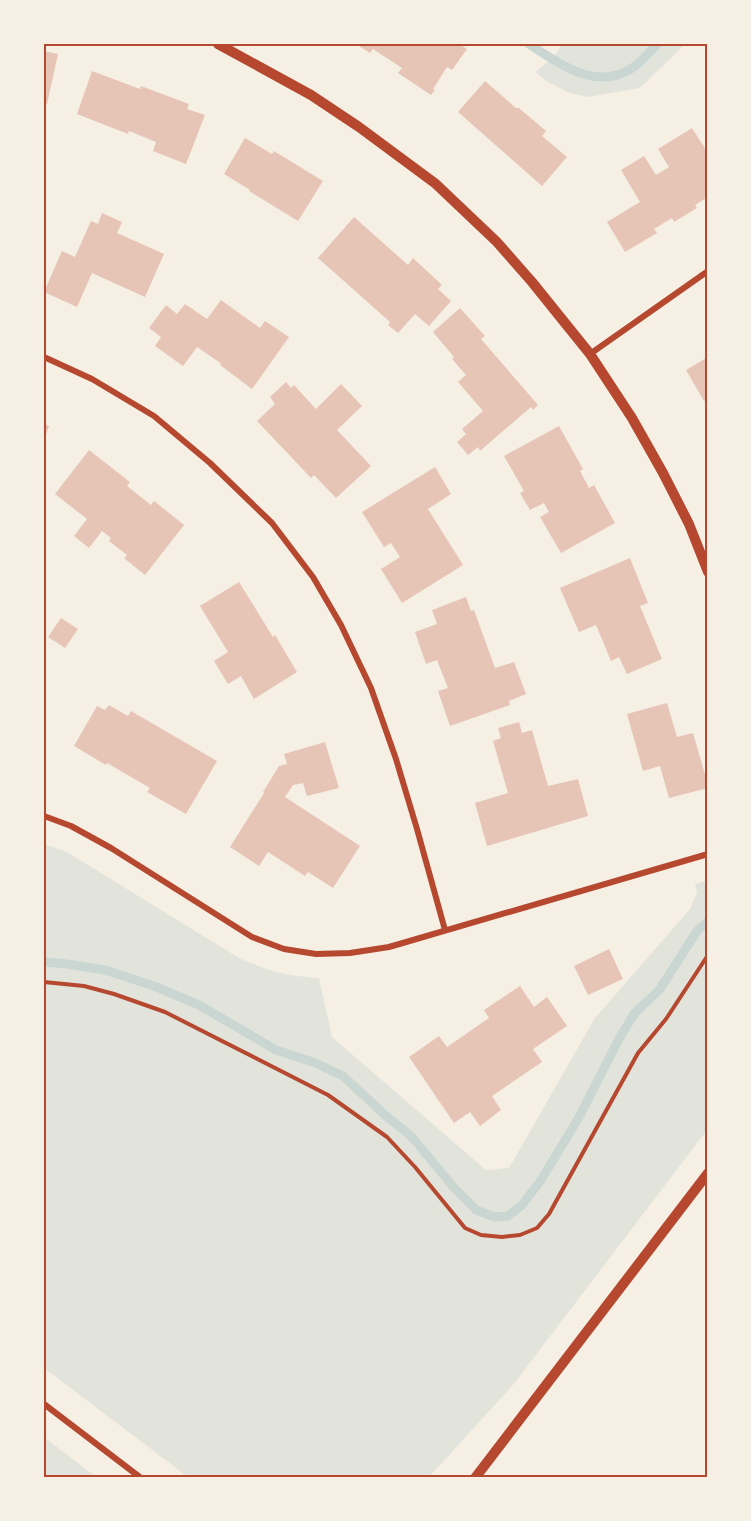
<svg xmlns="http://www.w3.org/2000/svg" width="751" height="1521" font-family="'Zilla Slab',serif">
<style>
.green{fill:#e2e4dc}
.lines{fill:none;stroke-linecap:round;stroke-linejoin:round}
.stream{stroke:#c9d6d2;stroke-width:9}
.building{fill:#e6c5b7}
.path{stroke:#b5482f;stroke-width:4}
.minor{stroke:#b5482f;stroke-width:6}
.tertiary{stroke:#b5482f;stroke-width:10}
.neatline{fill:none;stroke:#b5482f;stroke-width:2}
</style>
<rect width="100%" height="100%" fill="#f6efe4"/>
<!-- green -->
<path class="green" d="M562,44H685L640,88L588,97L570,93L546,81L536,72L555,55Z
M44,844L67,852L239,958C269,971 286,976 319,978L332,1037L486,1170L509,1168L595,1018L690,909L697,893L695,884L707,881V1130L513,1385L429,1477H188L44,1368Z
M44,1437L96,1477H44Z"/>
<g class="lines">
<!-- stream -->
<path class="stream" d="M529,44C558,63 594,90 629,70C640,64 649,53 657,44
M44,962L67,964L105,970L154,986L199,1005L276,1050L313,1062L343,1076L385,1115L412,1137L456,1190L476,1210L495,1217L508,1216L522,1205L541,1180L578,1119L619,1039L634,1014L660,989L697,931L708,921"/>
</g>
<!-- building -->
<path class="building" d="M360,44H459L467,49L452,70L447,67L433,89L435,90L431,95L398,73L402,68L373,49L370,53L359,46Z
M44,51L58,54L47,104L44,103Z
M92,71L140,89L141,86L189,104L187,109L205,115L186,164L153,151L156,142L129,131L128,134L77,114Z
M485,81L516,108H519L546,131L542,136L567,157L542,186L458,112Z
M692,128L708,153V197L695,205L697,208L674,222L672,218L654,229L657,233L625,252L607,222L640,202L621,170L644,156L656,175L669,167L658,149Z
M245,138L272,154L274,151L323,181L298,221L249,191L250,190L224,174Z
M102,213L122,222L117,233L164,254L145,297L92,273L77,307L44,292L62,251L75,257L91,221L98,224Z
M354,217L408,265L413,258L442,285L438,289L451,301L429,326L415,314L398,333L388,325L390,322L318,258Z
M221,300L260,328L265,321L289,337L252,389L220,365L221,364L219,362L197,347L183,366L155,346L161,337L149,328L166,305L177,314L185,304L207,319Z
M460,308L485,336L481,339L538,405L533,410L531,407L480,451L478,447L468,455L457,442L466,434L462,429L483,411L458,382L466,375L452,359L454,357L433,332Z
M708,357V398L704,401L686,370Z
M286,382L291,388L294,385L316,409L341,384L362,406L337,430L371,466L336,498L314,475L311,478L257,421L275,404L270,397Z
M44,424L49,426L44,440Z
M559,426L583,469L580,471L589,488L594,485L615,523L561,553L540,517L549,512L544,503L530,510L520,493L524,491L504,456Z
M89,450L130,482L127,486L151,505L154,501L184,525L145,575L124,558L127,555L109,541L111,538L102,531L89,548L74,536L87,519L55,494Z
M435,467L451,494L428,509L463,565L402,603L381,569L400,557L391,543L384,547L362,512Z
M630,558L648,603L640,606L662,659L627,674L619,657L611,661L596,625L579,632L560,588Z
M239,582L273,637L275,635L297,672L254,699L241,676L228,684L214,661L228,652L200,606Z
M466,597L471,611L474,610L495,668L514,662L526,694L509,701L510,705L450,726L438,691L448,688L437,660L426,664L415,632L437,624L432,610Z
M61,618L78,629L65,648L48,637Z
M667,703L677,737L693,733L708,785V788L669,798L660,766L643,771L627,714Z
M109,705L128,716L131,711L217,761L186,814L147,792L150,788L107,763L106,765L74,746L97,706L105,710Z
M519,722L522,733L532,730L548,786L578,779L588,816L487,846L475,803L508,793L493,741L501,738L498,728Z
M325,742L339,788L307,796L303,783L293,785L285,797L360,846L333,888L308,872L305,876L268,852L259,866L230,847L264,793L263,792L279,766L287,764L284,754Z
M609,949L623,979L588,995L574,966Z
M520,986L534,1007L547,997L567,1026L533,1049L542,1062L492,1096L501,1110L480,1126L470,1112L454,1123L409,1057L439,1036L447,1047L489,1018L484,1010Z"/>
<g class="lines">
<!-- path -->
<path class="path" d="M44,982L84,986L114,994L165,1012L328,1095L387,1137L415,1167L465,1228L481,1235L502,1237L520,1235L537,1228L549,1214L638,1053L666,1019L708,955"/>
<!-- minor -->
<path class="minor" d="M590,354L708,271
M44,357L92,379L154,416L210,463L272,523L313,577L341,625L371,688L396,759L417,829L445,930
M44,816L71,826L111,848L252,937L284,949L316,954L350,953L389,947L708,854
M44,1404L141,1478"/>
<!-- tertiary -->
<path class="tertiary" d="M218,44L311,95L359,127L436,184L496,241L532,282L590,354L632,418L663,473L689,524L708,572
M475,1478L708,1173"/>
</g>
<!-- border -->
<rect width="751" height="1521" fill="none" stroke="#f6efe4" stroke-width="90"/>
<rect x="45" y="45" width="661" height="1431" class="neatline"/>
</svg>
